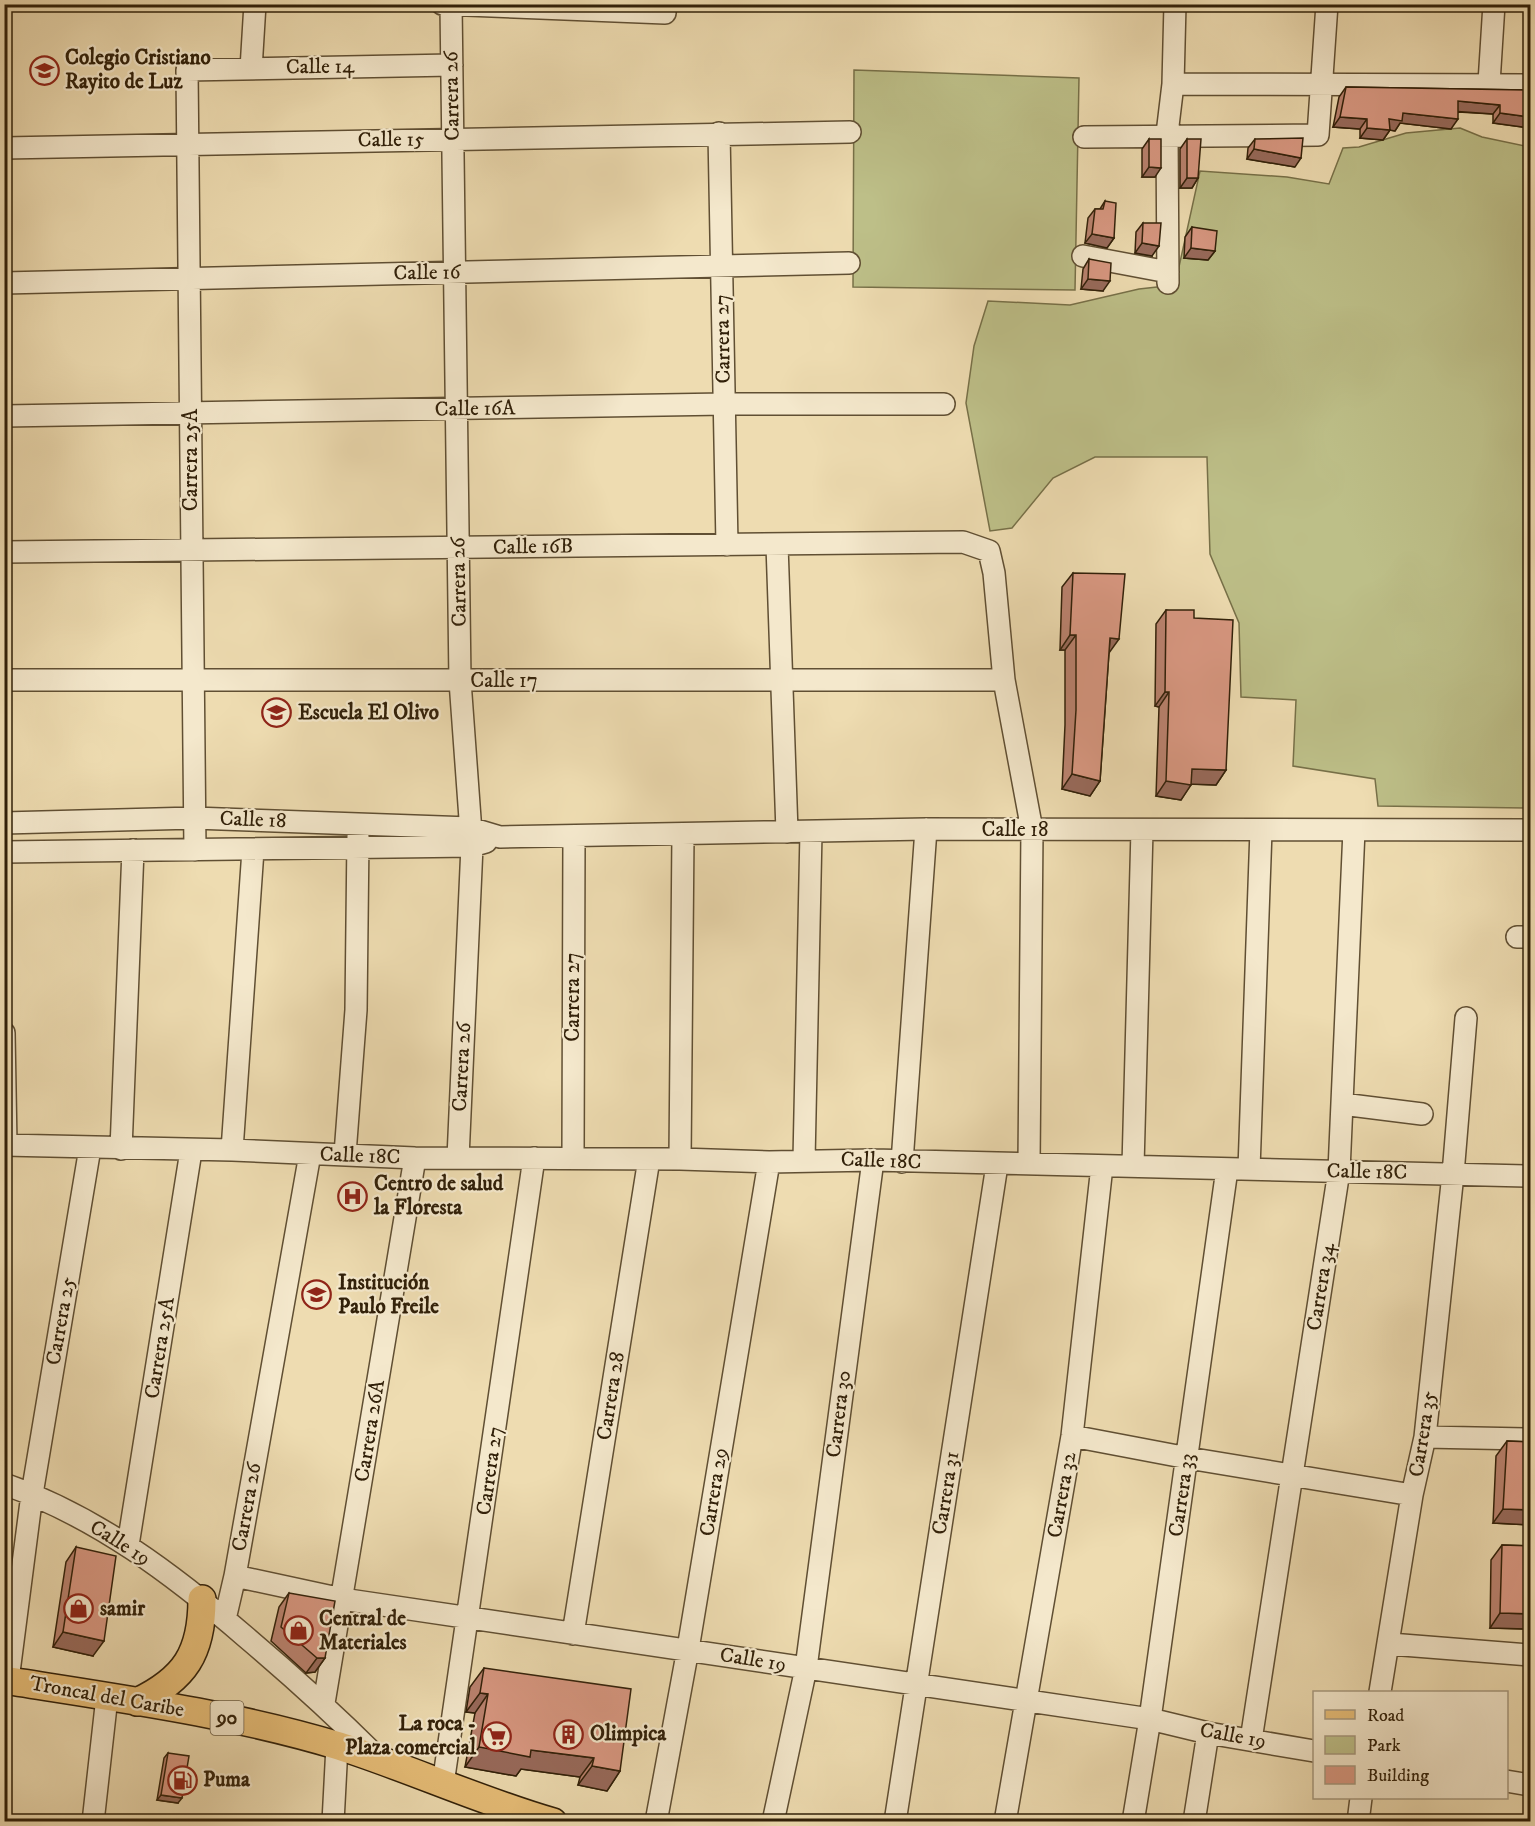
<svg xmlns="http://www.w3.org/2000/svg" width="1535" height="1826" font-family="'IM FELL DW Pica',serif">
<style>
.green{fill:#bdbf88;stroke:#777048;stroke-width:1.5}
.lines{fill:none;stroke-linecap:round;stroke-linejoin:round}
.minor-casing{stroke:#604f33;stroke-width:24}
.major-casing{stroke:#312009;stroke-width:30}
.minor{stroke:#f4e8cc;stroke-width:21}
.major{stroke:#e7be78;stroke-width:27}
.wall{fill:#bb8370;stroke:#312009;stroke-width:1.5}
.shaded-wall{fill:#986a5b;stroke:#312009;stroke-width:1.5}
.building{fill:#d99882;stroke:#312009;stroke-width:1.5}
.labels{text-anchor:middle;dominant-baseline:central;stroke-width:4.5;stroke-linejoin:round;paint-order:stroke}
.shield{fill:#f4e8cc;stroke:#6c5c44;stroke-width:1.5}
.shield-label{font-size:20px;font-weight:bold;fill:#312009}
.poi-label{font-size:21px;font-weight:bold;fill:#312009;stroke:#f4e8cc;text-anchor:start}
.street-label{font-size:21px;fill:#312009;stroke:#f4e8cc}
</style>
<rect width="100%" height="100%" fill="#eedcb1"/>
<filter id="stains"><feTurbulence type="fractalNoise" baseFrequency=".00333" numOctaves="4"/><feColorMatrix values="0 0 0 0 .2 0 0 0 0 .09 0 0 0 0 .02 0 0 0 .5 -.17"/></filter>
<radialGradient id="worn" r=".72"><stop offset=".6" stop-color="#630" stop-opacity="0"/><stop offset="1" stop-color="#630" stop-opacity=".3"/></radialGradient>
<!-- green -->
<path class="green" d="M854,70L1079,78L1075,290L853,287Z
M1460,128L1482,137L1530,147V808L1378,806L1375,779L1293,766L1296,700L1241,697L1239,623L1210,554L1207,457H1095L1053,478L1012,528L990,531L966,403L974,346L988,301L1070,305L1139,289L1175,285L1200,171L1287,177L1329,184L1343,148L1359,147L1406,133Z"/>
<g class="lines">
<defs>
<path id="minor" d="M442,4L665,13
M451,5L460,681L472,846L458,1158
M251,69L255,4
M1489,83L1494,4
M1173,84L1530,85
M719,133L727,545
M1084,137L1318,135L1327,4
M4,148L850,132
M1083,256L1168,272
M4,283L849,263
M1168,283L1167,134L1173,84L1175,4
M4,416L725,404H944
M777,545L787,832
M4,552L963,542L989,551L994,573L1004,680L1032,830L1029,1164
M4,680H1004
M4,823L194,818L470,828L500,837L926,829L1530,830
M195,850L187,70L452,65
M4,852L472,846L486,842
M1517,937H1530
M4,1033L6,1145
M1342,1104L1422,1114
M4,1145L232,1150L415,1158L680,1159L769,1162L873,1160L1530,1176
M121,1149L133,850
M232,1150L253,850
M345,1154L356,1010L358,836
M573,1158L574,836
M680,1159L683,834
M804,1160L811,832
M902,1162L926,829
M1133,1166L1142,830
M1249,1169L1261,830
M1072,1436L1188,1458L1412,1495
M1425,1437L1530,1439
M4,1484C96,1516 174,1575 247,1638C292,1676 336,1716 378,1758
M128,1545L191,1151
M235,1576L310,1154
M225,1619L235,1576L342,1599L1150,1719L1208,1733L1314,1751
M573,1634L649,1159
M1390,1644L1530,1655
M8,1680L32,1494L90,1148
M1380,1692L1412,1495L1425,1437L1453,1174L1466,1018
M324,1703L415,1158
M1251,1740L1339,1171L1354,830
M1506,1781L1530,1785
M443,1784L534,1158
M93,1822L107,1697
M333,1822L337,1746
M656,1822L688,1649L769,1162
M773,1822L806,1668L873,1160
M895,1822L997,1165
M1005,1822L1072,1436L1102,1166
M1133,1822L1150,1719L1227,1169
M1194,1822L1208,1733
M1358,1822L1361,1798"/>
<path id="major" d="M4,1680C116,1698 230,1713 339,1746C411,1769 480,1801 553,1822
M137,1702C185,1679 202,1653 202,1599"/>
</defs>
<!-- minor casing -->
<use href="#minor" class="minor-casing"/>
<!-- major casing -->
<use href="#major" class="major-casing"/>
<!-- minor -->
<use href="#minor" class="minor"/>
<!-- major -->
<use href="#major" class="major"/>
</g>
<!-- wall -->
<path class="wall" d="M1346,87L1530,90V128L1493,123V114L1458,112L1451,129L1400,123L1395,131L1390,130L1383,140L1360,138V129L1333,127L1339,97Z
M1149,139L1155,177H1142V149Z
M1187,139L1198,178L1192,188H1180V149Z
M1255,139L1295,167L1247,159L1248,148Z
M1105,201L1114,238L1107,248L1085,243L1088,218L1095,209H1100Z
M1143,223L1152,256L1135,253L1136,232Z
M1192,227L1215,251L1208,260L1184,258L1185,237Z
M1089,259L1103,291L1081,289L1083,269Z
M1073,573L1109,653L1100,781L1090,796L1062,789L1065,725V650H1060L1062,587Z
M1166,610L1194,618L1226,770L1216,785L1191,784L1181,800L1156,796L1159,707L1155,706L1156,624Z
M1507,1441L1530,1442V1525L1493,1523L1496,1456Z
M1502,1545L1530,1546V1629L1490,1628L1491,1560Z
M76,1547L93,1656L53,1647L66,1562Z
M289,1593L325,1658L315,1672L306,1673L271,1641L279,1607Z
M484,1668L620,1771L607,1791L578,1785L580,1777L521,1769L516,1776L465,1767L475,1713L466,1712L470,1687Z
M168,1753L178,1803L157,1800L164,1758Z"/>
<!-- shaded-wall -->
<path class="shaded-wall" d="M1458,101L1500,105L1493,114L1451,111Z
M1403,113L1458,119L1451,129L1400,123L1395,131L1383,129L1389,119Z
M1500,113L1530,117V128L1493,123Z
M1340,117L1367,119L1360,129L1333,127Z
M1367,128L1390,130L1383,140L1360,138Z
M1254,149L1301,158L1295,167L1247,159Z
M1149,167L1161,168L1155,177H1142Z
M1187,178H1198L1192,188H1180Z
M1092,234L1114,238L1107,248L1085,243Z
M1142,243L1159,246L1152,256L1135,253Z
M1191,248L1215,251L1208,260L1184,258Z
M1088,279L1110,281L1103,291L1081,289Z
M1070,635H1076L1065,650H1060Z
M1110,638L1119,639L1109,653Z
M1165,692H1169L1159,707L1155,706Z
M1192,769L1226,770L1216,785L1186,784L1191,785L1181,800L1156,796L1166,781Z
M1072,774L1100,781L1090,796L1062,789Z
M1503,1509L1530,1510V1525L1493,1523Z
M1500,1613L1530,1614V1629L1490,1628Z
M63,1632L104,1641L93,1656L53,1647Z
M317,1658H325L315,1672L306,1673Z
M480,1693L488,1694L475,1713L466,1712Z
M479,1747L531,1750L594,1758L580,1777L521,1769L516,1776L465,1767Z
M592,1766L620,1771L607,1791L578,1785Z
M161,1795L182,1798L178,1803L157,1800Z"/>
<!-- building -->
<path class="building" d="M1346,87L1530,90V117L1500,113V105L1458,101V119L1403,113L1402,121L1389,119L1390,130L1367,128V119L1340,117Z
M1303,138L1301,158L1254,149L1255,139Z
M1149,139H1161V168L1149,167Z
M1187,139H1201L1198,178H1187Z
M1105,201L1116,203L1114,238L1092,234L1095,209H1103Z
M1143,223H1161L1159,246L1142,243Z
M1192,227L1217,231L1215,251L1191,248Z
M1089,259L1111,263L1110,281L1088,279Z
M1073,573L1125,574L1119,639L1110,638L1100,781L1072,774L1076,710V635H1070Z
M1166,610H1194V618L1233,620L1226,770L1192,769L1191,785L1166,781L1169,692H1165Z
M1507,1441L1530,1442V1510L1503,1509Z
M1502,1545L1530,1546V1614L1500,1613Z
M76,1547L116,1556L104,1641L63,1632Z
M289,1593L335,1601L325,1658H317L281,1627Z
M484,1668L631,1689L620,1771L592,1766L594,1758L531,1750L530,1757L479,1747L488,1694L480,1693Z
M168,1753L189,1756L182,1798L161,1795Z"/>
<!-- icons -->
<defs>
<symbol id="school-ring" viewBox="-11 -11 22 22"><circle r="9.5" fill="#f4e8cc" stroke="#8f2418" stroke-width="1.5"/><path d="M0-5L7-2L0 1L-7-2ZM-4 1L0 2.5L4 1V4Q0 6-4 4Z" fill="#8f2418"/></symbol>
<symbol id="hospital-ring" viewBox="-11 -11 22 22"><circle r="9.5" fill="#f4e8cc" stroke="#8f2418" stroke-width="1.5"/><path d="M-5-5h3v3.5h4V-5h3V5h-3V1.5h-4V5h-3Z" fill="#8f2418"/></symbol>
<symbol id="shop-ring" viewBox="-11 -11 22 22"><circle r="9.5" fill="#f4e8cc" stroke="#8f2418" stroke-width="1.5"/><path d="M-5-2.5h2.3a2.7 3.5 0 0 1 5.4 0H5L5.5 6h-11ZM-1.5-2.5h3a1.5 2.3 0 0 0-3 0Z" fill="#8f2418"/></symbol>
<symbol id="building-ring" viewBox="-11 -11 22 22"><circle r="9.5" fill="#f4e8cc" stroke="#8f2418" stroke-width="1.5"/><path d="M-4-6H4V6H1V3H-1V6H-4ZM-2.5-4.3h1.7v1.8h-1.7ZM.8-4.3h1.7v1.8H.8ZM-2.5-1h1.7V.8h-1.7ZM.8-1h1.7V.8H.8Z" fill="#8f2418"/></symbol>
<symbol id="supermarket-ring" viewBox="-11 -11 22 22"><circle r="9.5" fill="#f4e8cc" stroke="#8f2418" stroke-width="1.5"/><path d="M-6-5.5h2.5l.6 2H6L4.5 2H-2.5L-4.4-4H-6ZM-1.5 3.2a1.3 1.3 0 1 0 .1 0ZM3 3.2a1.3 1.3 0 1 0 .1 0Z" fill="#8f2418"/></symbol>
<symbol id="fuel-ring" viewBox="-11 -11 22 22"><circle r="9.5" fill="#f4e8cc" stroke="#8f2418" stroke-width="1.5"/><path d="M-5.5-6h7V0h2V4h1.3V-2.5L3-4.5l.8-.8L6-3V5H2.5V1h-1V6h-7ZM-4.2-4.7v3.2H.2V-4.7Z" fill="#8f2418"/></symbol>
</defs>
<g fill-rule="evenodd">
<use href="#school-ring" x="28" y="54" width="33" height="33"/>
<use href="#school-ring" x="260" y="696" width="33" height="33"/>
<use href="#hospital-ring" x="336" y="1180" width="33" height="33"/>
<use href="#school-ring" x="300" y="1278" width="33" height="33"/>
<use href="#shop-ring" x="62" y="1592" width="33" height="33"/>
<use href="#shop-ring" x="282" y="1614" width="33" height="33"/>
<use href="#building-ring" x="552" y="1718" width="33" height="33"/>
<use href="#supermarket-ring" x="480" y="1720" width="33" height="33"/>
<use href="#fuel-ring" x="166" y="1764" width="33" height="33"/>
</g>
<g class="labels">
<!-- shield labels -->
<rect class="shield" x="210.5" y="1701" width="33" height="34" rx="4.5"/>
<g class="shield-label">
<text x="227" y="1718">90</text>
</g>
<!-- poi labels -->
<g class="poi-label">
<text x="65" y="58">Colegio Cristiano<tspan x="65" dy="24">Rayito de Luz</tspan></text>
<text x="298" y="713">Escuela El Olivo</text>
<text x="374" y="1184">Centro de salud<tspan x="374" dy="24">la Floresta</tspan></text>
<text x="338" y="1283">Institución<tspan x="338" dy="24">Paulo Freile</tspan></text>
<text x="100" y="1609">samir</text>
<text x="319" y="1619">Central de<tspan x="319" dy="24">Materiales</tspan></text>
<text x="476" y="1724" text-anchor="end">La roca -<tspan x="476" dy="24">Plaza comercial</tspan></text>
<text x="590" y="1734">Olimpica</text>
<text x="203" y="1780">Puma</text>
</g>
<!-- street labels -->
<g class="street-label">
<text transform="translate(320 67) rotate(-1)">Calle 14</text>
<text transform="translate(452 96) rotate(-91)">Carrera 26</text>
<text transform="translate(391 140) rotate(-1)">Calle 15</text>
<text transform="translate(427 273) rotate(-1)">Calle 16</text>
<text transform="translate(723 339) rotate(-91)">Carrera 27</text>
<text transform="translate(475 409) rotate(-1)">Calle 16A</text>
<text transform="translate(191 460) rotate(-90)">Carrera 25A</text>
<text transform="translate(533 547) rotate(-1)">Calle 16B</text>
<text transform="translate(459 582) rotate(-91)">Carrera 26</text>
<text x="504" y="681">Calle 17</text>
<text transform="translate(253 820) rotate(2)">Calle 18</text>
<text x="1015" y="830">Calle 18</text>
<text transform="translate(573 997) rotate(-90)">Carrera 27</text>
<text transform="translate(462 1067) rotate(-87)">Carrera 26</text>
<text transform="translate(360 1156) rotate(2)">Calle 18C</text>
<text transform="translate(881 1161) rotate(2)">Calle 18C</text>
<text transform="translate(1367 1172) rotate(1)">Calle 18C</text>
<text transform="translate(1321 1287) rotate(-81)">Carrera 34</text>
<text transform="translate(61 1321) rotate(-80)">Carrera 25</text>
<text transform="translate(160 1348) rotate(-81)">Carrera 25A</text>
<text transform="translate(611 1396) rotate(-81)">Carrera 28</text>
<text transform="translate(839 1414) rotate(-83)">Carrera 30</text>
<text transform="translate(370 1431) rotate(-81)">Carrera 26A</text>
<text transform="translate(1423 1434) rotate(-81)">Carrera 35</text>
<text transform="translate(490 1471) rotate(-82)">Carrera 27</text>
<text transform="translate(714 1492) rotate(-81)">Carrera 29</text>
<text transform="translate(946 1493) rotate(-81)">Carrera 31</text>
<text transform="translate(1062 1495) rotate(-80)">Carrera 32</text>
<text transform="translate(1182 1495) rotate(-82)">Carrera 33</text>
<text transform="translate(247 1507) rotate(-80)">Carrera 26</text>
<text transform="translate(120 1543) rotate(32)">Calle 19</text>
<text transform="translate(753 1660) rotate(9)">Calle 19</text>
<text transform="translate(107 1697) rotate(10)">Troncal del Caribe</text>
<text transform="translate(1233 1736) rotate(10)">Calle 19</text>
</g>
</g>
<!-- margin -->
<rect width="1535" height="1826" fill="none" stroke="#eedcb1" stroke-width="24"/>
<rect x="6" y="6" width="1523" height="1814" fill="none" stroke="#312009" stroke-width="3"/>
<rect x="12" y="12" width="1511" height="1802" fill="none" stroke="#312009" stroke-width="1.5"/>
<!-- legend -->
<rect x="1313" y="1691" width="195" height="108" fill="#f4e8cc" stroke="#a6987e" stroke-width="1.5"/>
<rect x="1325" y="1710" width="30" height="9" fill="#e7be78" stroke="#a6987e" stroke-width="1.5"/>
<text x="1367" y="1721" font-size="18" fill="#312009">Road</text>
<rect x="1325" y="1736" width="30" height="18" fill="#bdbf88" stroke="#a6987e" stroke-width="1.5"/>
<text x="1367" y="1751" font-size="18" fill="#312009">Park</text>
<rect x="1325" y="1766" width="30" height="18" fill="#d99882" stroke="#a6987e" stroke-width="1.5"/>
<text x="1367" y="1781" font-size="18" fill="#312009">Building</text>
<rect width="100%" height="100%" filter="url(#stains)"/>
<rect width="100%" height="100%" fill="url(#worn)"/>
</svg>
